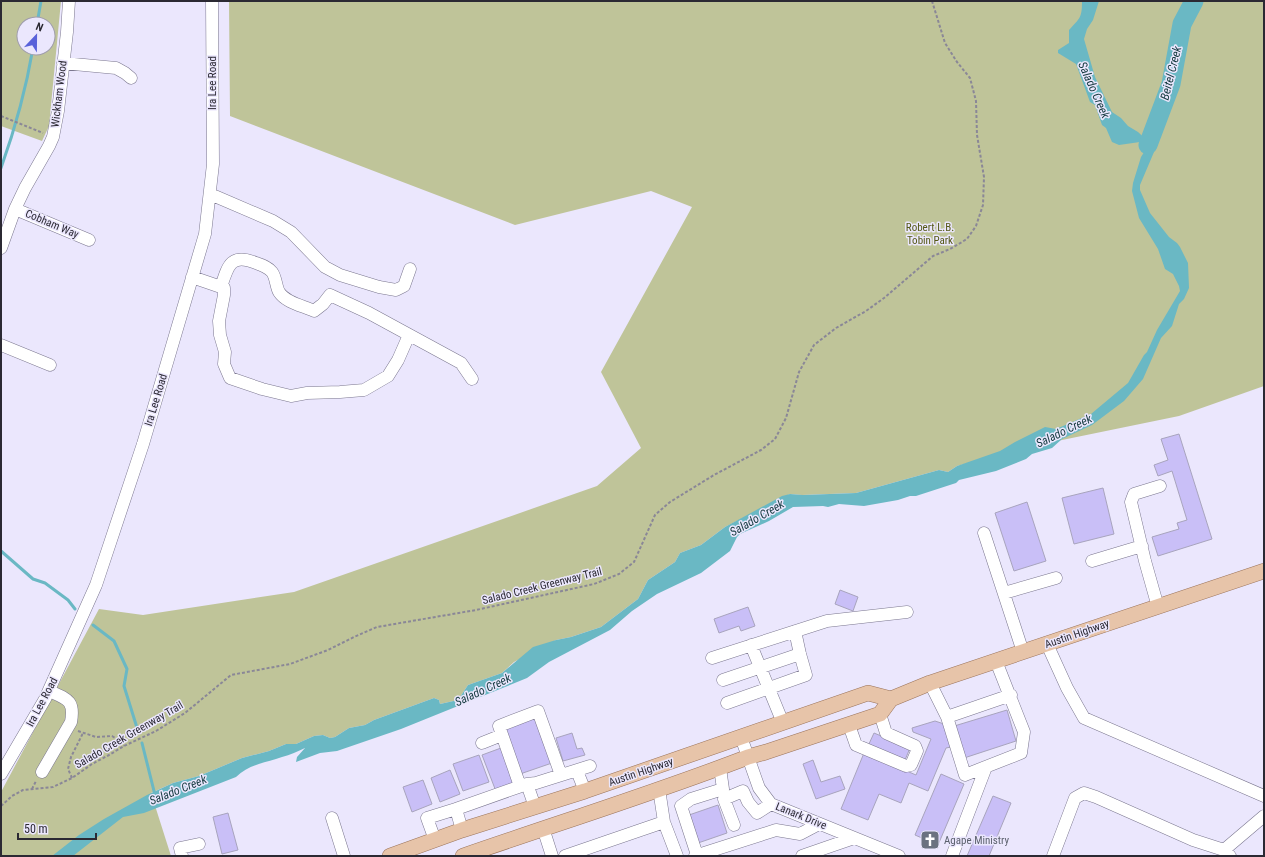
<svg xmlns="http://www.w3.org/2000/svg" width="1265" height="857" font-family="'Roboto Condensed',sans-serif">
<style>
.green{fill:#bfc499;fill-rule:evenodd}
.water{fill:#6ab8c4}
.lines{fill:none;stroke-linecap:round;stroke-linejoin:round}
.stream{stroke:#6ab8c4;stroke-width:3}
.river{stroke:#6ab8c4;stroke-width:19}
.building{fill:#c9bff7;stroke:#a8a4bd}
.minor-casing{stroke:#7b778f;stroke-width:13}
.major-casing{stroke:#9b745b;stroke-width:16}
.path{stroke:#8a8797;stroke-width:2;stroke-dasharray:3 2;stroke-linecap:butt}
.minor{stroke:#fff;stroke-width:12}
.major{stroke:#e7c4a9;stroke-width:15}
.labels{text-anchor:middle;dominant-baseline:central;stroke-width:3;stroke-linejoin:round;paint-order:stroke}
.street-label{font-size:11px;fill:#2b2933;stroke:#ebe7fd}
.park-label{font-size:11px;fill:#545815;stroke:#ebe7fd}
.worship-label{font-size:11px;fill:#5b616d;stroke:#ebe7fd;text-anchor:start}
.water-label{font-size:12px;font-style:italic;fill:#143a3f;stroke:#ebe7fd}
</style>
<rect width="100%" height="100%" fill="#ebe7fd"/>
<!-- green -->
<path class="green" d="M1,1H61L49,126L42,141L1,126ZM24,24H48V48H24Z
M229,1H1264V386L1179,416L1028,447L957,466L948,472L939,470L856,493L802,495L790,494L725,527L701,545L680,553L675,562L648,580L638,599L601,627L571,637L556,640L514,662L502,673L468,685L458,700L440,704L439,700L434,698L374,720L365,725L349,728L335,737L330,738L323,735L314,736L296,744H286L269,751L242,758L199,776L173,783L151,793L171,856H1V792L99,609L143,615L294,592L597,486L641,448L601,372L692,207L651,191L515,225L230,116Z"/>
<!-- water -->
<path class="water" d="M1082,1H1099L1093,20L1087,29L1084,39L1095,77L1112,112L1121,118L1128,126L1138,132L1153,146L1154,152L1140,185V190L1150,213L1169,237L1177,243L1180,247L1188,263L1189,288L1184,299L1179,304L1172,326L1161,338L1143,379L1124,401L1092,425L1062,439L1052,448L1032,454L1026,459L996,471L959,480L956,483L916,496H910L898,500L864,506L839,504L828,507L823,506L793,507L769,521L740,534L737,537L730,551L701,573L657,594L632,611L610,630L549,662L527,678L401,729L337,751L320,753L296,762L297,757L305,748C298,751 290,755 282,757C265,763 249,764 236,777L144,813L123,817L73,856H52L79,835L104,819L147,795L173,783L199,776L242,758L269,751L286,744H296L314,736L323,735L330,738L335,737L349,728L365,725L374,720L434,698L439,700L440,704L458,700L468,685L502,673L533,647L556,640L571,637L601,627L638,599L648,580L675,562L680,553L701,545L725,527L782,496L790,494L803,495L856,493L939,470L948,472L957,466L1000,451L1015,442L1045,427L1056,429L1091,414L1128,383L1144,355L1147,352L1157,330L1180,291L1179,286L1173,274L1165,269L1158,249L1139,218L1132,191L1133,183L1141,157L1146,149L1145,145L1140,142L1119,145L1112,142L1106,128L1102,125L1095,105L1090,102L1076,64L1058,53V50L1069,43V30C1080,18 1082,18 1082,1Z"/>
<g class="lines">
<!-- stream -->
<path class="stream" d="M37,24L41,1
M1,168C15,129 26,89 33,48
M1,551L33,579L45,583L68,600L75,609
M93,625L114,641L127,669L124,686L138,731
M142,743L155,795"/>
<!-- river -->
<path class="river" d="M1148,145L1171,84L1182,24L1194,1"/>
</g>
<!-- building -->
<path class="building" d="M1179,434L1212,539L1158,556L1152,537L1179,529L1177,523L1187,520L1172,471L1158,476L1154,465L1168,460L1161,439Z
M1103,488L1114,534L1074,544L1062,498Z
M1027,502L1046,561L1014,571L995,513Z
M840,590L858,597L853,611L835,604Z
M748,607L755,626L741,631L739,626L719,633L714,619Z
M1007,710L1016,741L961,759L951,727Z
M536,715L552,763L520,774L504,726Z
M935,721L944,724L951,747L946,748L928,791L909,783L901,803L879,794L868,820L841,809L864,753L916,775L931,739L913,732L912,728Z
M572,733L577,749L582,748L585,755L563,761L556,738Z
M874,733L910,748L905,760L868,746Z
M501,748L516,787L497,794L482,755Z
M479,755L489,782L463,791L453,764Z
M813,760L821,782L840,776L845,789L816,799L803,764Z
M450,770L460,794L440,802L431,778Z
M941,774L964,784L938,845L915,835Z
M423,780L432,804L412,812L403,787Z
M993,796L1011,803L989,856H967Z
M718,805L727,833L698,843L689,815Z
M228,813L238,850L222,854L213,817Z"/>
<g class="lines">
<defs>
<path id="minor" d="M63,63L116,68L125,73L131,78
M210,194L273,221L291,232L325,267L340,275L379,287L396,290L404,286L410,269
M15,209L89,240
M1,248L15,209L25,188L49,146L53,137L58,111L67,32L69,1
M192,277L221,287L224,288V295L219,321L220,335L225,352L224,364L230,378L262,389L291,396L307,393L340,392L364,390L388,376L398,360L409,335
M221,287C228,265 231,253 256,263C262,265 268,267 272,272C276,277 276,287 279,292C286,303 304,306 314,311L323,304L330,295L369,313L461,363L472,379
M1,345L50,365
M984,533L1023,652
M1092,561L1142,546
M1004,593L1056,578
M1158,607L1145,561L1131,502L1134,494L1160,486
M1047,644L1067,688L1084,718L1264,796
M751,645L783,723
M712,658L827,621L907,612
M723,680L800,654
M930,683L947,717L965,775L1021,753L1024,732L996,661
M727,703L806,675L800,654L795,631
M947,717L1011,695
M849,725L856,745L906,766L911,765L917,751L915,746L886,733L880,714
M741,737L759,788L771,804L899,856
M482,743L502,735
M577,771L585,791
M42,772L71,722C75,700 67,699 49,691
M1,774L45,699L96,585L143,444L205,234L213,164L212,1
M527,784L535,807
M520,786L499,726L538,711L561,775
M659,789L664,822L677,856
M332,818L344,856
M734,825L724,799L743,791L748,802L757,813L771,804
M543,828L552,856
M462,830L456,809L527,784L536,783L590,766
M435,840L427,818L456,809
M1224,850L1264,816
M697,855L681,806L691,799L723,789L720,768
M182,856L180,848L199,844
M565,856L664,822
M695,856L776,830L800,834L819,824
M802,856L854,838
M952,856L986,767
M1053,856L1075,798L1084,793L1096,797L1193,840L1224,850L1230,856"/>
<path id="major" d="M390,856L462,830L585,791L868,693L891,699
M463,856C558,823 655,793 748,757L766,752L880,714L891,699L930,683L1264,571"/>
</defs>
<!-- minor casing -->
<use href="#minor" class="minor-casing"/>
<!-- major casing -->
<use href="#major" class="major-casing"/>
<!-- path -->
<path class="path" d="M1,116L43,133
M78,731L96,737L112,736L120,741L124,746
M72,778L68,769L71,757L83,733
M32,789L36,781
M1,806L12,796L23,790L53,787L72,778L92,764L109,755L124,746L156,731L185,713L231,675L290,664L328,650L354,637L377,627L476,610L594,584L619,574L634,562L655,515L670,502L714,475L761,450L775,439L786,418L799,372L814,345L836,328L866,311L884,298L933,256L950,249L967,239L976,226L983,205L984,177L977,135L976,101L970,78L957,62L945,43L932,1"/>
<!-- minor -->
<use href="#minor" class="minor"/>
<!-- major -->
<use href="#major" class="major"/>
</g>
<!-- icons -->
<defs>
<symbol id="church-square" viewBox="-11 -11 22 22"><rect x="-9" y="-9" width="18" height="18" rx="4" fill="#6b7280" stroke="#ebe7fd"/><path d="M-1.2-6h2.4v3.5h3.3v2.4h-3.3V6h-2.4V-.1h-3.3v-2.4h3.3Z" fill="#fff"/></symbol>
</defs>
<g fill-rule="evenodd">
<use href="#church-square" x="919" y="829" width="22" height="22"/>
</g>
<g class="labels">
<!-- street labels -->
<g class="street-label">
<text transform="translate(212 83) rotate(-90)">Ira Lee Road</text>
<text transform="translate(59 94) rotate(-83)">Wickham Wood</text>
<text transform="translate(52 224) rotate(23)">Cobham Way</text>
<text transform="translate(156 400) rotate(-73)">Ira Lee Road</text>
<text transform="translate(542 586) rotate(-14)">Salado Creek Greenway Trail</text>
<text transform="translate(1077 634) rotate(-19)">Austin Highway</text>
<text transform="translate(42 702) rotate(-62)">Ira Lee Road</text>
<text transform="translate(129 735) rotate(-30)">Salado Creek Greenway Trail</text>
<text transform="translate(641 772) rotate(-19)">Austin Highway</text>
<text transform="translate(801 816) rotate(22)">Lanark Drive</text>
</g>
<!-- park labels -->
<g class="park-label">
<text x="930" y="227">Robert L.B.<tspan x="930" dy="13">Tobin Park</tspan></text>
</g>
<!-- worship labels -->
<g class="worship-label">
<text x="944" y="840">Agape Ministry</text>
</g>
<!-- water labels -->
<g class="water-label">
<text transform="translate(1171 73) rotate(-76)">Beitel Creek</text>
<text transform="translate(1094 90) rotate(66)">Salado Creek</text>
<text transform="translate(1064 431) rotate(-26)">Salado Creek</text>
<text transform="translate(757 518) rotate(-30)">Salado Creek</text>
<text transform="translate(483 690) rotate(-25)">Salado Creek</text>
<text transform="translate(178 790) rotate(-22)">Salado Creek</text>
</g>
</g>
<!-- border -->
<rect width="1265" height="857" fill="none" stroke="#2b2933" stroke-width="4"/>
<!-- north arrow -->
<g transform="translate(36 36) rotate(22)"><circle r="19" fill="#ebe7fd" stroke="#9e9bac"/>
<path d="M0-3L7 15L0 10L-7 15Z" fill="#5962da"/>
<text y="-6" font-size="11" font-weight="bold" text-anchor="middle" fill="#2b2933">N</text>
</g>
<!-- scale -->
<path d="M18 833v6h78v-6" fill="none" stroke="#2b2933" stroke-width="2"/>
<text x="24" y="833" font-size="12" fill="#2b2933" stroke="#ebe7fd" stroke-width="3" paint-order="stroke">50 m</text>
</svg>
